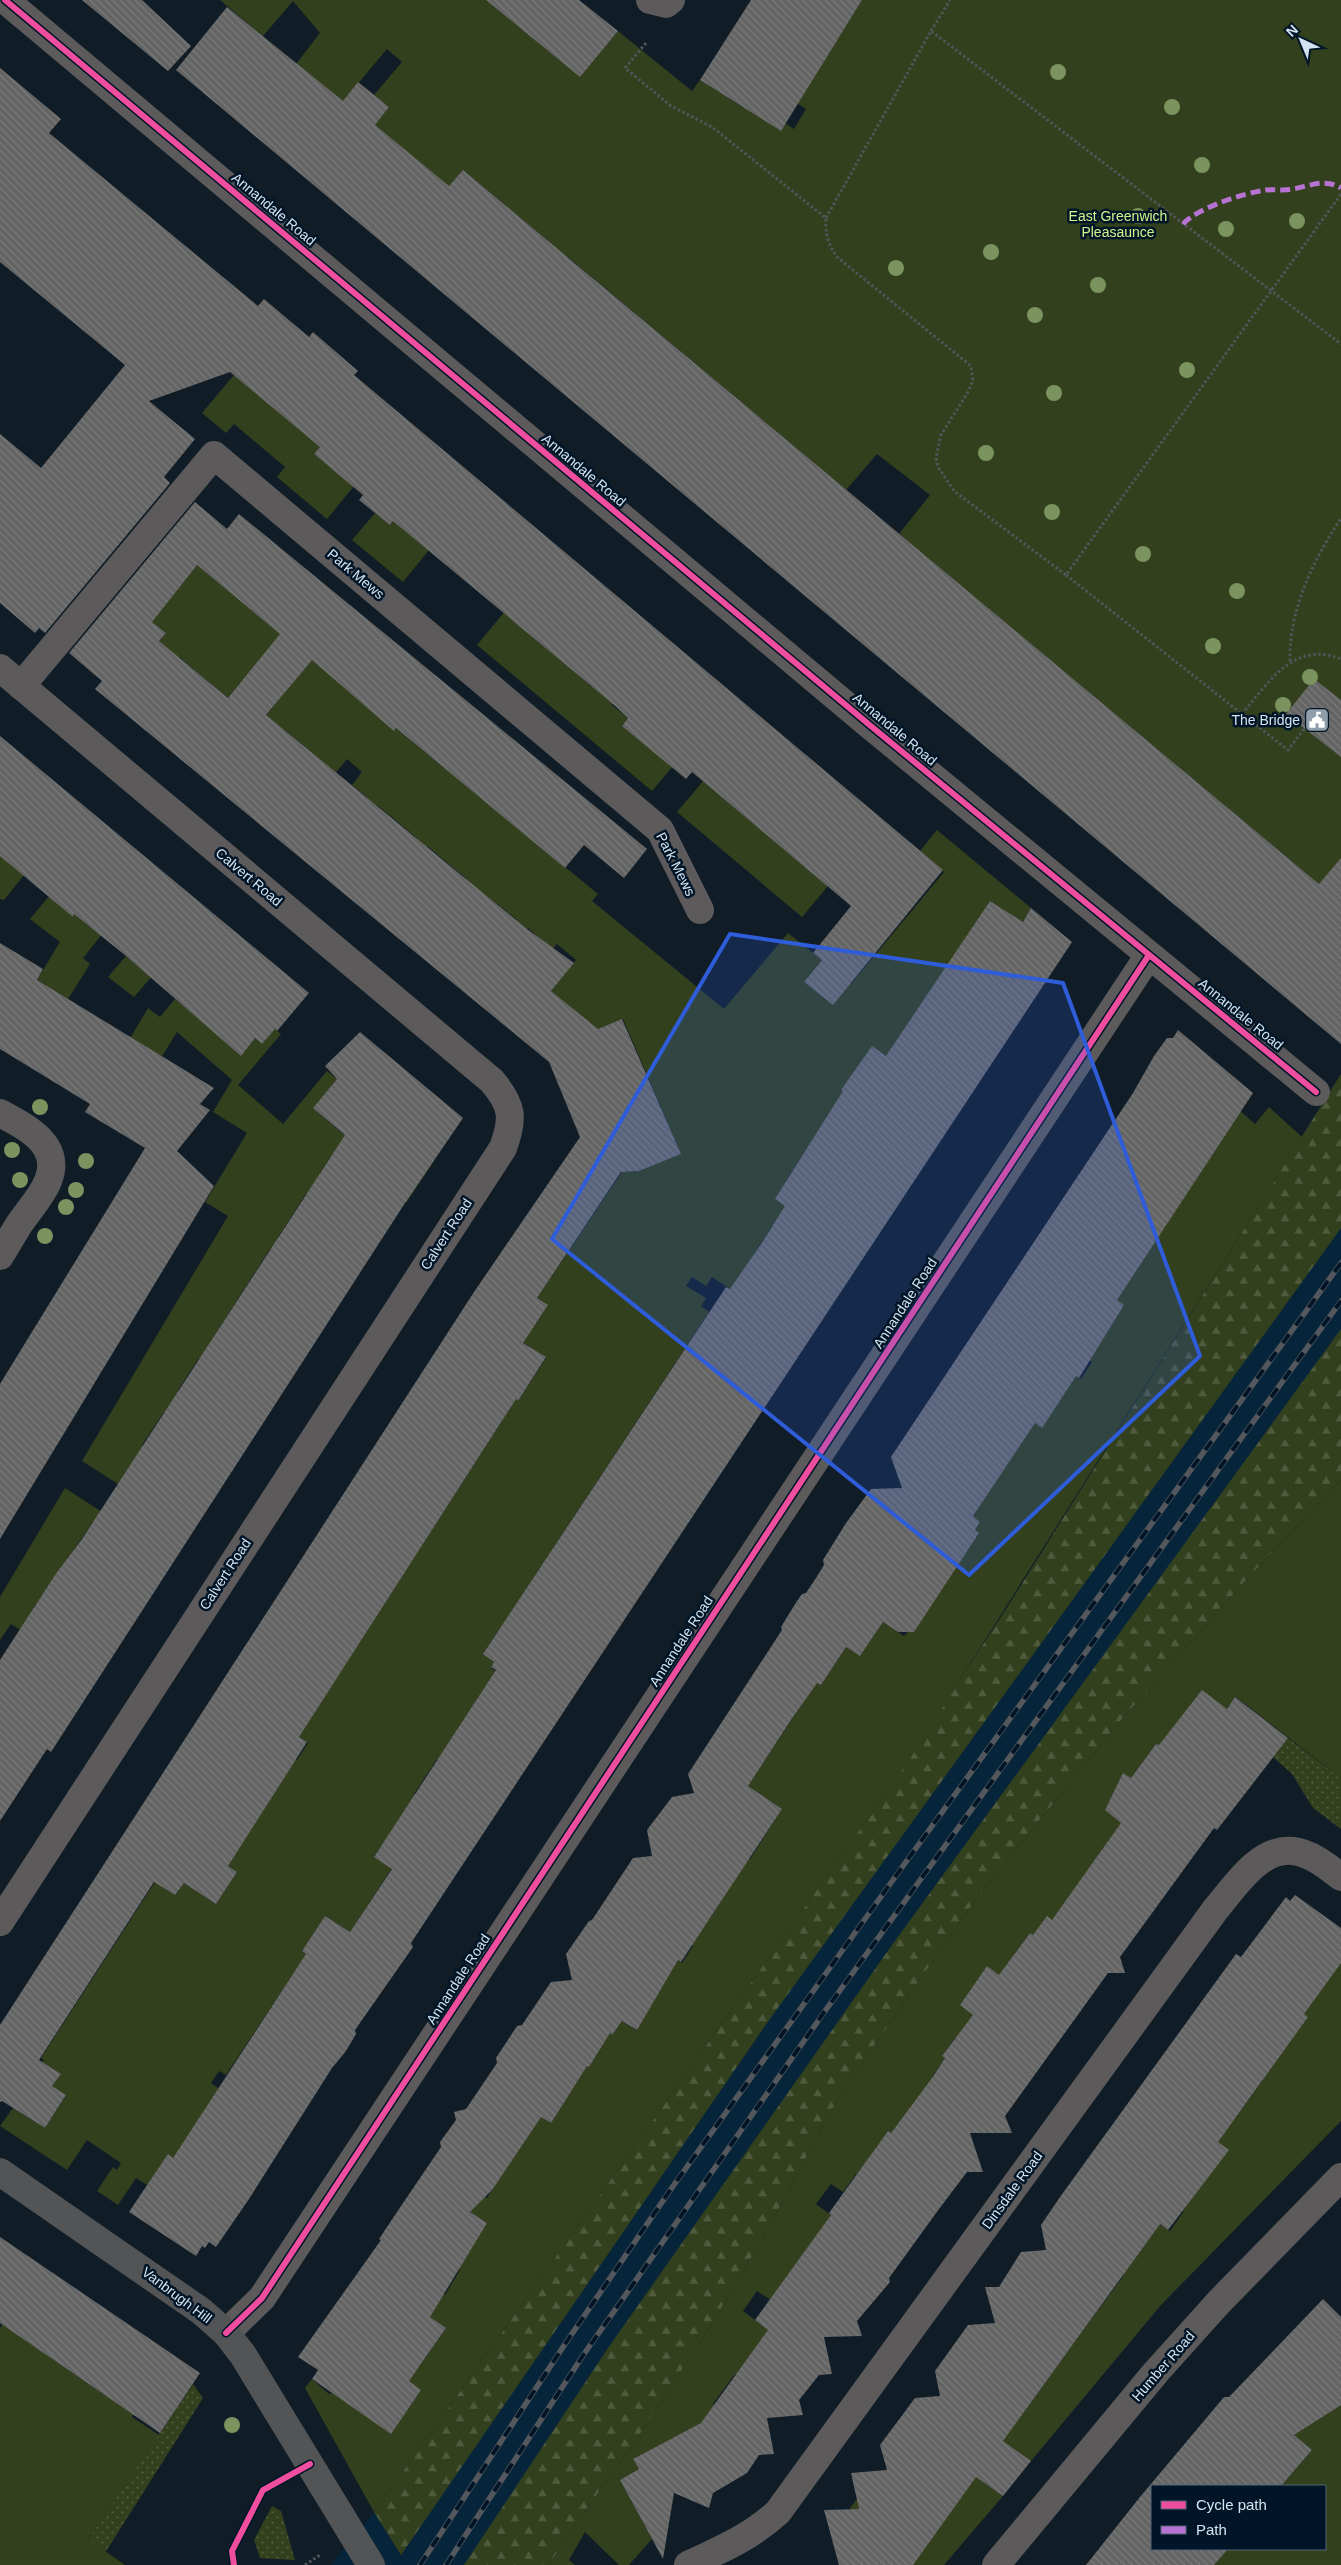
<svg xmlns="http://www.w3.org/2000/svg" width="1341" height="2565" font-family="Helvetica,sans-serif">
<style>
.built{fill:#07253a}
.grass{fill:url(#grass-dots)}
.forest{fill:url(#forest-firs)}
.green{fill:#33401d}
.building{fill:url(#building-back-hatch);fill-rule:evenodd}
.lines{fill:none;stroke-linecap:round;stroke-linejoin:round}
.path{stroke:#515559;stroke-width:3;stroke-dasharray:2.5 2.5;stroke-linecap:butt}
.street{stroke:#5c5a5b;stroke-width:28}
.secondary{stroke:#535456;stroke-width:28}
.rail-casing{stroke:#54585d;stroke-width:5.5}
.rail{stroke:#001527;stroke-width:4;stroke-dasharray:11;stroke-linecap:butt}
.quiet{stroke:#b673d3;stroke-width:5;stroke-dasharray:10 5;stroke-linecap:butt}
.cycleway-casing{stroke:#001527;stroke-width:9}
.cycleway{stroke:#ef4d9e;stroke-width:6}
.tree{fill:#7a935f}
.marked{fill:#2f5dda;fill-opacity:0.2;stroke:#2f5dda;stroke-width:4;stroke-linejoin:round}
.labels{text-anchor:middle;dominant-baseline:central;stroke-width:5;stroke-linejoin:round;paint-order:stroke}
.street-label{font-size:14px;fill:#d4e3f0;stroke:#001527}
.park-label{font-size:14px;fill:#d1f48c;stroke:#001527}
.poi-label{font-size:14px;fill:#d4e3f0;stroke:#001527;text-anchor:end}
</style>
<defs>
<pattern id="grass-dots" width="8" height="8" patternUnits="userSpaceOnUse" patternTransform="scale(1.25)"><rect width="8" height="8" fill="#33401d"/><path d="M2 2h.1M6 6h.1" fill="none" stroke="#505b3e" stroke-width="1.8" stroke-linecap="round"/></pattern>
<pattern id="forest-firs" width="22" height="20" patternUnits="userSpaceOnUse" patternTransform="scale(1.25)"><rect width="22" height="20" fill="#33401d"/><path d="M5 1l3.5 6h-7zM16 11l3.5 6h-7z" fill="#505b3e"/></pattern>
<pattern id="building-back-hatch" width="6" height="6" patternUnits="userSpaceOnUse" patternTransform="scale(1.25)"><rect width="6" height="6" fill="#646464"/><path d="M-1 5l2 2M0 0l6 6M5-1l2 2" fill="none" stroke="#797a7a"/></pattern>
</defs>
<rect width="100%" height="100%" fill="#101d27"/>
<!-- built -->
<path class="built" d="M1341,1074V1480L1247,1579L1094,1753L978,1896L892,2020L688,2363L549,2565H331L374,2512L890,1787L1008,1606Z"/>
<!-- grass -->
<path class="grass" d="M1288,1738L1341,1778V1829L1313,1808L1292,1774L1273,1757Z
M193,2384L203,2398L105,2553L88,2539Z
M272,2506L281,2511L295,2560L260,2558L254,2540Z"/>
<!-- forest -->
<path class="forest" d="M1341,1074V1228L767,2023L401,2555L374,2512L890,1787L1008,1606Z
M1341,1329V1480L1247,1579L1122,1719L978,1896L840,2095L763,2238L715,2319L641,2433L576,2524L549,2565H464L608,2348L892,1945Z"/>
<!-- green -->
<path class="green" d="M220,0H486L580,76L618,31L692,91L700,80L744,108L750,100L794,129L806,109L797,103L862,0H1341V878L1319,884L899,534L930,495L877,454L846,490L568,257L533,298L547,240L463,170L449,187L370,131L389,107L374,95L402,62L387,49L324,124L289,73L320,33L293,1L263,36Z
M234,375L337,427L314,454L344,479L363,475L327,519L277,477L285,467L234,424L226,433L202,413Z
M416,494L429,550L403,582L352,540L375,513L390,525Z
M197,565L598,894L592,901L724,1009L788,933L822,960L804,982L829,1002L846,980L851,984L944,872L920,851L937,830L1031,908L1023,922L990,901L966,938L920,1078L874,1048L841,1090L890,1123L821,1127L786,1181L820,1229L807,1249L772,1226L749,1262L765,1312L712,1277L706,1286L692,1277L686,1286L706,1298L701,1306L709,1312L553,1548L580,1592L541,1566L516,1605L528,1612L511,1636L500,1628L483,1654L494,1662L491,1668L518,1685L456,1771L437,1759L414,1794L433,1806L385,1841L374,1856L392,1868L350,1932L325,1916L302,1951L328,1969L318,1985L295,1971L226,2075L219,2071L211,2083L239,2103L173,2158L168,2154L152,2188L136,2178L118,2205L97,2191L113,2167L117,2170L121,2163L87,2140L67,2170L0,2126L13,2108L45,2128L66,2096L52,2086L61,2074L42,2062L44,2060L41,2058L155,1882L175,1895L184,1883L216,1904L237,1872L204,1850L254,1732L297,1760L308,1743L298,1736L382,1534L415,1556L502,1421L487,1381L518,1401L546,1358L515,1337L535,1325L548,1305L537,1298L622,1172L639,1171L681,1154L623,1019L545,1051L528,1044L563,1001L551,991L576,960L557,944L530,976L515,964L537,936L528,928L505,955L495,947L517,920L486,895L464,922L445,907L467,879L427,846L404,874L394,865L417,838L377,805L368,816L358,808L367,797L352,785L362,772L347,759L314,800L294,783L316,756L285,730L244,743L281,697L240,683L228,698L179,657L143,660L166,633L128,603Z
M526,586L513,620L543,646L585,636L563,662L592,687L635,677L612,705L628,718L622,726L678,760L652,791L477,645Z
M726,754L712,789L828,886L802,917L677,812Z
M0,835L24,875L4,900L0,899Z
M75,865L61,903L91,928L124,907L83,958L90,964L68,999L37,980L60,942L30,919Z
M165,940L160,967L134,997L108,977L126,956L141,969Z
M175,999L242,1054L255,1038L262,1044L275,1029L281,1034L238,1085L283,1124L327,1071L337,1079L313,1108L343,1134L434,1161L406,1203L331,1156L320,1173L351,1193L306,1194L278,1237L309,1258L301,1269L270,1249L214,1336L230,1378L199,1358L178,1390L209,1411L195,1433L164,1412L142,1445L173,1466L160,1487L129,1467L118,1484L82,1461L228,1216L205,1202L247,1133L213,1112L232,1080L177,1032L156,1066L125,1047L148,1008L160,1017Z
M1206,1081L1255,1124L1269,1107L1302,1137L910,1759L374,2512L305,2388L312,2379L329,2394L332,2393L405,2413L421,2390L372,2356L419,2367L446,2328L409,2303L402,2267L445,2295L460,2270L457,2268L487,2223L470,2212L481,2195L487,2198L495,2185L497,2088L551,2123L560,2108L577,2059L589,2067L599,2051L560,2025L591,2021L612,2035L622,2021L636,2030L665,1952L682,1963L693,1946L677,1935L709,1920L722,1900L733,1849L750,1859L782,1809L724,1770L755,1775L810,1692L795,1668L821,1685L846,1647L860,1656L882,1623L869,1613L904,1636L908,1632H914L920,1622L950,1539L968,1550L979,1533L975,1530L980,1522L973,1516L981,1504L946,1481L1035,1423L1041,1427L1069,1371L1081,1379L1092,1362L1080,1353L1115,1299Z
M1341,1480V1778L1236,1697L1183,1762L1156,1744L1131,1778L1123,1774L1105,1810L1128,1828L1083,1910L1033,1935L1030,1933L1015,1953L1020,1990L987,1967L960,2005L992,2029L976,2051L956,2037L942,2056L945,2058L932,2077L952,2092L905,2114L891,2133L888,2131L873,2152L894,2167L877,2189L856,2174L843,2192L831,2184L816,2204L849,2228L771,2300L757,2291L743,2311L775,2335L745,2381L735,2374L713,2404L723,2412L633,2459L639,2469L620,2480L652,2539L629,2565H619L585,2532L569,2560L575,2565H549L576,2524L641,2433L715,2319L763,2238L840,2095L978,1896L1122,1719L1247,1579Z
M65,1488L119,1523L93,1522L33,1608L53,1651L11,1624L0,1640V1597Z
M1341,1962V2121L1161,2305L1031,2461L1002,2441L1124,2275L1095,2254L1159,2224L1170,2231L1184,2211L1144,2182L1188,2121L1234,2120L1263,2080L1279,1996Z
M12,2309L62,2343L52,2359L106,2396L144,2397L132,2417L159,2435L88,2539L125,2565H0V2328Z
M1341,2405V2565H1214L1228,2549H1325V2486H1276L1248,2463L1288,2478L1312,2450L1283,2426Z
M905,2426L1003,2496L944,2565H901L889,2536L850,2508L856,2500L896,2528Z"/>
<!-- building -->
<path class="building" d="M82,0H142L191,46L168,71Z
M486,0H579L618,31L580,77Z
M751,0H862L781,131L700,80Z
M227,7L343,101L358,82L389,107L375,125L449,186L463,170L1319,884L1341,858V1044L176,70Z
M0,68L61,119L49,133L258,306L264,299L309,337L313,332L358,371L354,375L943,870L833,1005L804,982L822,960L813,953L851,906L692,772L686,779L622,726L628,718L613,704L393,521L390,525L359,500L363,495L314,454L320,447L230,372L149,401L195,439L164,477L170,483L45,633L39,628L35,633L0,603V434L41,468L125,365L0,262Z
M195,502L227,529L239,514L647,849L624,878L584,845L565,868L396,728L394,731L312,660L266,715L527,929L574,963L551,991L598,1029L622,1019L681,1154L639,1171L621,1172L537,1298L548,1305L523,1343L546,1357L518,1401L516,1399L299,1737L307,1742L228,1866L237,1872L216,1904L184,1883L175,1895L154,1882L39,2060L61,2074L52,2086L66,2095L45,2128L2,2101L0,2102V2025L474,1292L580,1137L549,1062L95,689L102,681L69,653ZM197,565L280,634L228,698L159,641L166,633L152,622Z
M1314,679L1341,700V757L1286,714Z
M0,736L309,993L277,1031L275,1029L262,1044L255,1038L241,1056L126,956L74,914L73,917L0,856Z
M990,901L1023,922L1031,908L1072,942L471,1852L411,1943L413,1947L355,2030L356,2034L346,2051L332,2068L249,2199L216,2247L209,2242L205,2248L202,2246L196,2256L129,2212L168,2154L173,2158L306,1954L302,1951L325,1916L350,1932L392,1869L374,1857L496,1670L491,1667L494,1662L483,1654L726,1287L730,1289L761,1244L785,1206L775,1199L843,1091L841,1090L872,1046L886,1056Z
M0,943L43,969L37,980L214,1088L200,1104L210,1110L177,1151L214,1186L0,1539V1384L145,1148L85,1112L90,1104L0,1049Z
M1178,1030L1253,1093L1117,1300L1124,1305L1079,1378L1076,1376L1042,1428L1035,1423L973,1516L980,1522L975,1530L979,1533L914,1632H898L883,1622L860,1656L846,1647L821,1685L817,1683L791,1720L748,1786L782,1809L681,1962L678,1960L637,2030L622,2021L612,2035L610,2033L589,2067L587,2066L551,2123L541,2117L492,2190L470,2212L487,2223L430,2317L446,2328L409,2381L421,2390L391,2434L312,2379L318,2370L298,2357L381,2240L379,2239L397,2212L441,2147L440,2142L456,2120L454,2112L466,2109L497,2063L496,2058L517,2026L522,2025L551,1982L572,1980L566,1954L589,1921L592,1920L633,1858L652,1856L647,1830L672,1797L694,1793L688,1774L782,1630L781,1627L797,1601L802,1594L806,1593L816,1578L824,1565L823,1560L846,1523L871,1489L902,1488L891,1457L1133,1093L1154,1056L1167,1038H1173Z
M360,1032L463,1118L405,1203L51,1752L47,1749L0,1821V1660L55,1575L82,1539L345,1135L313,1108L337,1079L325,1066Z
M1202,1690L1227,1709L1235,1697L1288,1738L1217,1830L1214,1828L1120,1957L1125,1973H1108L1005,2116L1012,2133H970L983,2172H967L939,2209L889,2278L890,2282L857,2321L862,2336L824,2337L832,2374L819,2375L799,2400L803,2415L767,2418L774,2454L759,2455L747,2473L713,2493L709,2508L674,2493L663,2559L620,2480L639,2469L633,2459L701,2423L768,2330L755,2320L831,2215L829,2213L888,2131L891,2133L932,2078L945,2058L942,2056L973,2015L960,2005L987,1966L999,1975L1030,1933L1033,1935L1047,1916L1052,1920L1121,1823L1105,1810L1123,1773L1131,1778L1156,1744L1159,1745Z
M1295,1895L1341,1928V1963L1304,2014L1308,2017L1218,2142L1229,2150L1168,2230L1160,2224L1003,2441L1031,2461L1003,2496L976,2477L913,2565H839L824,2510L859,2509L851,2473L887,2470L880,2445L915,2398L940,2396L935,2371L968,2325L995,2323L985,2287H999L1021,2252L1046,2250L1041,2225L1060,2197L1236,1954L1241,1957L1286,1897L1290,1901Z
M0,2237L200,2373L160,2433L0,2323Z
M1323,2299L1341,2317V2405L1294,2435L1312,2450L1281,2486H1152V2549H1228L1214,2565H1086L1140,2497L1224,2397H1229Z"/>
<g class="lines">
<!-- path -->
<path class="path" d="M931,31L950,0
M646,43L625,68L671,106L712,127L826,218C825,234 828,244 837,257L971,366L973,380L968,392L941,435L936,458L938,467L954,491L1066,575L1341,194
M826,218L931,31L1341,344
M1066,575L1242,714
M1290,661C1289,609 1313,561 1341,518
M1304,729L1288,750L1242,714C1268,683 1294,640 1341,659
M305,2565L320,2555"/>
<!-- street -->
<path class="street" d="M5,0L872,727L1316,1092
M650,0L666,4L671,0
M0,668L492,1081C513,1106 514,1118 503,1148L0,1922
M21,686L214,455L660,830L700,910
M0,1113C16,1122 36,1131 46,1147C64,1176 32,1204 18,1226C12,1236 6,1246 0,1256
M226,2333L262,2298L1149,955
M688,2565C720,2550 751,2537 778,2512L1215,1910C1234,1888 1259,1847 1293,1851C1311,1853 1328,1867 1341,1877
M996,2565L1156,2372L1219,2302L1341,2177"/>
<!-- secondary -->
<path class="secondary" d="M0,2172L201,2311L226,2333L243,2355L371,2565"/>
<defs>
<path id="rail" d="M420,2565L565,2344L671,2189L903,1866L1341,1263
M446,2565L584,2354L825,2011L1341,1301"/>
</defs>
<!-- rail casing -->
<use href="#rail" class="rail-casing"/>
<!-- rail -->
<use href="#rail" class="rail"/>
<!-- quiet -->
<path class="quiet" d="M1183,224C1197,208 1244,193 1266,190C1275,189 1284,191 1293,189C1310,186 1325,178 1341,188"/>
<defs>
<path id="cycleway" d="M5,0L872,727L1316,1092
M226,2333L262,2298L1149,955
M234,2565L232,2551L263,2490L310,2464"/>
</defs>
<!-- cycleway casing -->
<use href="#cycleway" class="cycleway-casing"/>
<!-- cycleway -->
<use href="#cycleway" class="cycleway"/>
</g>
<!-- trees -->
<g class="tree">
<circle cx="1058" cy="72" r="8"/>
<circle cx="1172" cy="107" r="8"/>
<circle cx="1202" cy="165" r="8"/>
<circle cx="1138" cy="216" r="8"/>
<circle cx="1297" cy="221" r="8"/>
<circle cx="1226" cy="229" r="8"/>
<circle cx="991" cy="252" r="8"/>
<circle cx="896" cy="268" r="8"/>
<circle cx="1098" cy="285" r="8"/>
<circle cx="1035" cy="315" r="8"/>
<circle cx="1187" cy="370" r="8"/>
<circle cx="1054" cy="393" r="8"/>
<circle cx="986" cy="453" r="8"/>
<circle cx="1052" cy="512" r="8"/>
<circle cx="1143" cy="554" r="8"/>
<circle cx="1237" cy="591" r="8"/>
<circle cx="1213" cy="646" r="8"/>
<circle cx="1310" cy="677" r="8"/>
<circle cx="1283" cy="705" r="8"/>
<circle cx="40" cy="1107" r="8"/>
<circle cx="12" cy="1150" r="8"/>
<circle cx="86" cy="1161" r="8"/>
<circle cx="20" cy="1180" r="8"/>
<circle cx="76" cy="1190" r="8"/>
<circle cx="66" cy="1207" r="8"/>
<circle cx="45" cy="1236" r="8"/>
<circle cx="232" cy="2425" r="8"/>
</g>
<!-- marked area -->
<path class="marked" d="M730,934L1063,983L1200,1356L969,1575L552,1239Z"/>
<!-- icons -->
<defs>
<symbol id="civic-square" viewBox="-11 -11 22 22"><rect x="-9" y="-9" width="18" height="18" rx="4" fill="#8f9eaa" stroke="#001527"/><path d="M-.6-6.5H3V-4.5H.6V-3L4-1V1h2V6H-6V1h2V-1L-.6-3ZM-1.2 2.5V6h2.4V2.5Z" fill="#fff"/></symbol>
</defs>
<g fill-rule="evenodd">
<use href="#civic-square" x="1303" y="706" width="28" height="28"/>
</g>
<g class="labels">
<!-- street labels -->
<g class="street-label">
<text transform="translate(274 209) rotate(40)">Annandale Road</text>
<text transform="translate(584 470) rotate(40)">Annandale Road</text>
<text transform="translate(356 574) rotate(40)">Park Mews</text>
<text transform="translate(895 729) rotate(40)">Annandale Road</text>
<text transform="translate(676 864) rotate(63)">Park Mews</text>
<text transform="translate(249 877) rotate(40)">Calvert Road</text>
<text transform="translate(1241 1014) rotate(39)">Annandale Road</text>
<text transform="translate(446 1234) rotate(-57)">Calvert Road</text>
<text transform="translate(905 1303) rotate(-57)">Annandale Road</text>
<text transform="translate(225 1574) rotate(-57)">Calvert Road</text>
<text transform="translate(681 1641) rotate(-57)">Annandale Road</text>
<text transform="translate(458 1979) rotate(-57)">Annandale Road</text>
<text transform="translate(1012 2190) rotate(-54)">Dinsdale Road</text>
<text transform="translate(177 2295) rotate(37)">Vanbrugh Hill</text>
<text transform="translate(1163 2366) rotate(-49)">Humber Road</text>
</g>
<!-- park labels -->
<g class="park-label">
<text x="1118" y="216">East Greenwich<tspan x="1118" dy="16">Pleasaunce</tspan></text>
</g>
<!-- poi labels -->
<g class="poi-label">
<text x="1300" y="720">The Bridge</text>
</g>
</g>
<!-- legend -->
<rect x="1151" y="2485" width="175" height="65" fill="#001527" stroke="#556777"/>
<rect x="1161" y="2501" width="25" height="8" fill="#ef4d9e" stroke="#556777"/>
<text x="1196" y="2510" font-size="15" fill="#d4e3f0">Cycle path</text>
<rect x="1161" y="2526" width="25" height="8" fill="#b673d3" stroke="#556777"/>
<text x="1196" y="2535" font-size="15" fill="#d4e3f0">Path</text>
<!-- north arrow -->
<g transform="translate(1301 40) rotate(316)" stroke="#001527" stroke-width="4" paint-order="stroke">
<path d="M0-4L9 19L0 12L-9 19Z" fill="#d4e3f0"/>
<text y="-8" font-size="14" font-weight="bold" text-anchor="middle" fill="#d4e3f0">N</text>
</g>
</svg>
